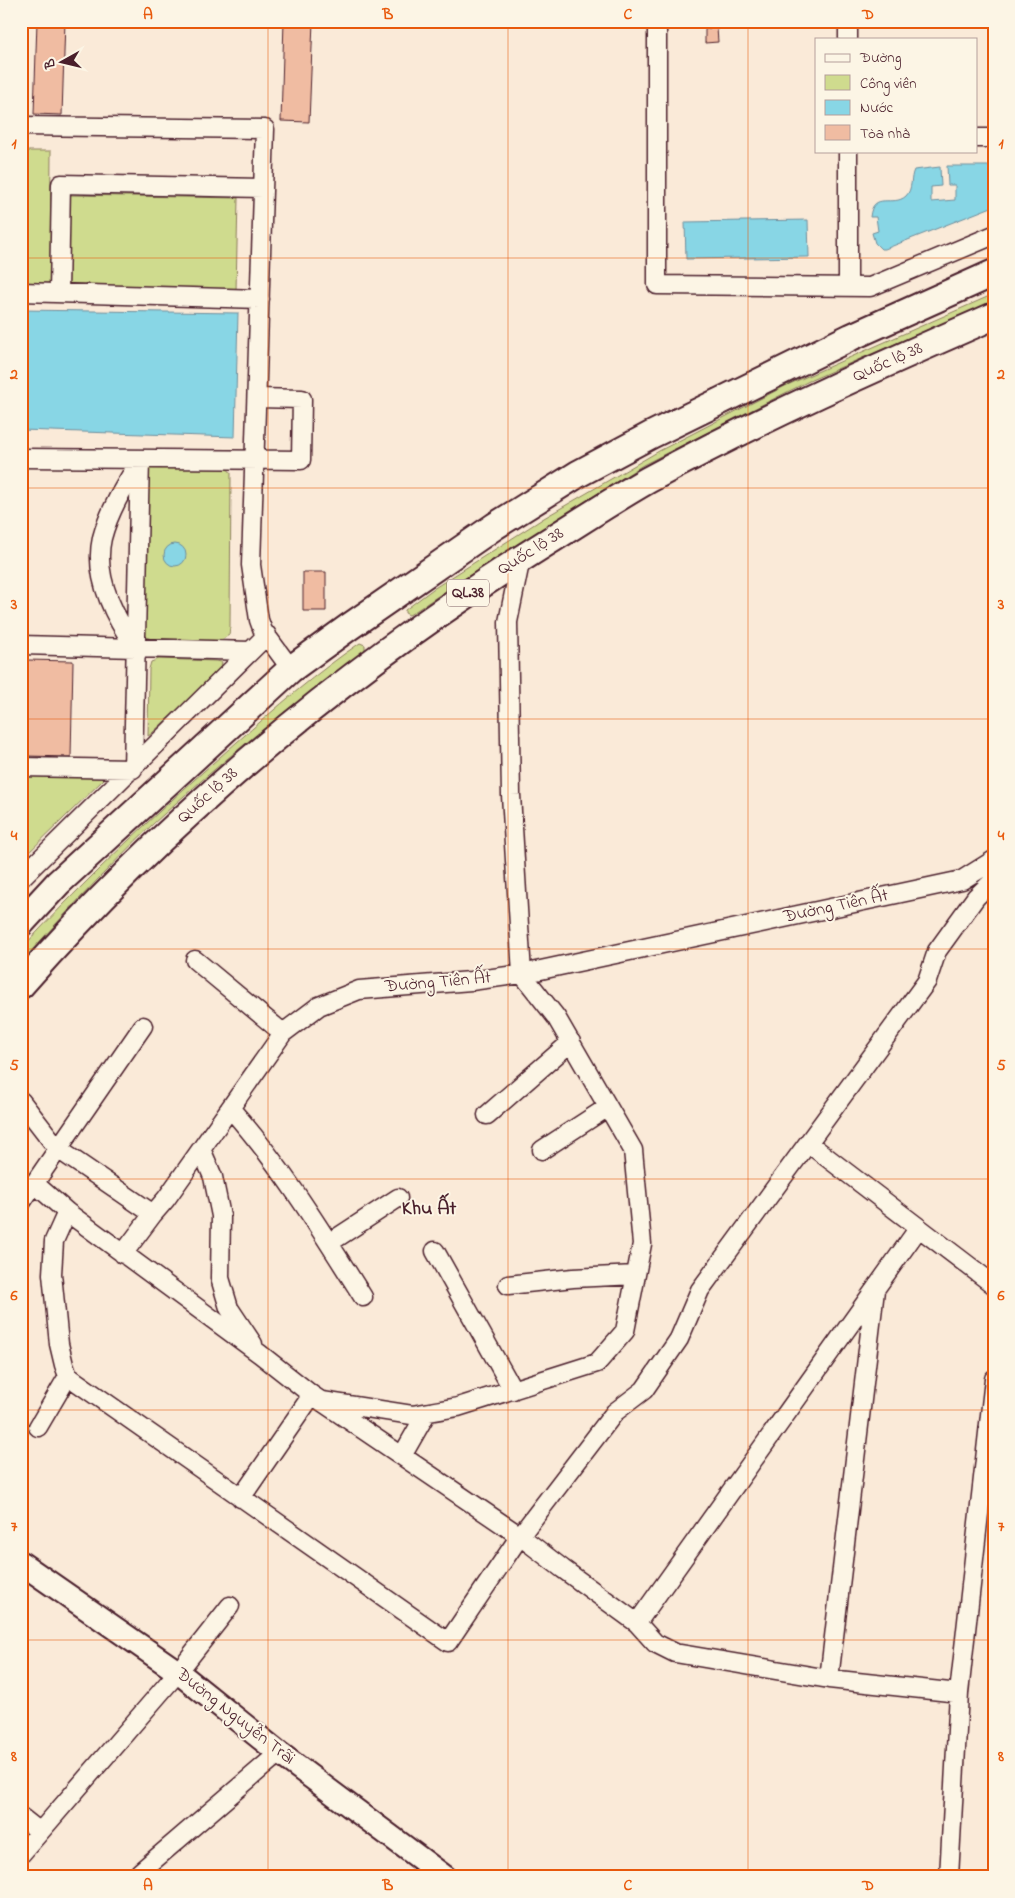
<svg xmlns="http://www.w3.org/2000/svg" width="1015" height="1898" font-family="'Indie Flower',sans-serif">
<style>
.green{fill:#cfdb8e;stroke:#8c7d5c}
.water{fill:#88d6e5;stroke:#6f8d9b}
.building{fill:#f0bca2;stroke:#4a1f2b}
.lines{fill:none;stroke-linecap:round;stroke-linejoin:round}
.minor-casing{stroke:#4a1f2b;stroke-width:21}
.major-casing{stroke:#4a1f2b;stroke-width:26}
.highway-casing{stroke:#4a1f2b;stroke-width:30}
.minor{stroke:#fcf5e5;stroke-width:18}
.major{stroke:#fcf5e5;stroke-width:22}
.highway{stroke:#fcf5e5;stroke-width:26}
.grid{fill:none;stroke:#e8590c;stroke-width:1;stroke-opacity:0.55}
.labels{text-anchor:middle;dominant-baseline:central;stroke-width:4;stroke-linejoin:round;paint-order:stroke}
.shield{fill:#fcf5e5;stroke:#7f5f63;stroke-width:1}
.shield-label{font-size:16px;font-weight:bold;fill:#4a1f2b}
.street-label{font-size:18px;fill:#4a1f2b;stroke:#fcf5e5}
.quarter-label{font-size:20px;font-weight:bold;fill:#4a1f2b;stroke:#fcf5e5}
.neatline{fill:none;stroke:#e8590c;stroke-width:2}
.grid-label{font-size:16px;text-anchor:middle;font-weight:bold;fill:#e8590c}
</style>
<rect width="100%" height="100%" fill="#faead8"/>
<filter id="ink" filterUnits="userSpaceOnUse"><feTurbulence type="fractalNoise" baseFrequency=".02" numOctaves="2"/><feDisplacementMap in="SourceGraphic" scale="10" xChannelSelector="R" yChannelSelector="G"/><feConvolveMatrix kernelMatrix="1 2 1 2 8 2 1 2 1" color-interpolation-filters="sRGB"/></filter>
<g filter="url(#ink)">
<!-- green -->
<path class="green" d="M21,151H51L50,283H21Z
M70,195L238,198L236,291L68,288Z
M994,294V301L809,381L643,465L491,561L411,614L409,615L405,613V610L433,589L544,518L659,451L785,386Z
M149,467L227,468L231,473L230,627L229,635L220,641H157L146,637L143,632L146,473Z
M360,643L365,645V650C292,705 220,762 153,824C107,868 64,915 21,962V949C89,876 161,808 237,742C276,708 317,672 360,643Z
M159,659L215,661L222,662L221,669L151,734L148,736L149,669L151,662Z
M21,776L105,778L21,860Z"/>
<!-- water -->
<path class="water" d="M947,166H994V206L885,249H881L875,243L872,233L878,231L876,217H870C873,190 893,208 906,196C913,189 910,178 914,170L940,167L941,186L931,187V202L955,200V185H948Z
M808,220L809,257L686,259L685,222Z
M21,310L238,313L235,437L21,430Z
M164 555a11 11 0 1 1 22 0a11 11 0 1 1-22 0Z"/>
<!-- building -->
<path class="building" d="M37,21H65L62,115L34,114Z
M284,21H313L309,122L281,121Z
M717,28L718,42L705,43V29Z
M303,572H326V611H303Z
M27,660L73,661L71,757L26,756V743H21V684H26Z"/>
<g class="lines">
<defs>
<path id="minor" d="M657,21V285L870,287L994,235
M848,39V21
M21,126L265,129L251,565L259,620L263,631L291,669
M976,138H994
M848,151V287
M21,292L260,299
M59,292L61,184L263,188
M21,458L301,460L302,399L257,398
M21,645L251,651
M136,648C114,617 93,577 102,538C109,511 125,485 139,462
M21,767L133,769L140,459
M21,878L267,635
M195,960L283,1033
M21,1101L58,1149L143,1026
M230,1108C281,1165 322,1232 363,1297
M487,1115L571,1042
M808,1143L994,1285
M201,1149L213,1177L221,1216L220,1278L229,1308L253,1344
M542,1150L608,1107
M34,1183L67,1212L260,1354L312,1395L520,1536L563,1569L637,1623L655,1643L675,1653L829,1679L959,1693
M21,1203L58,1149L153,1214L166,1199L283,1033L319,1006L359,990L471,981L522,974L962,880L994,860
M67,1212L54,1241L52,1274L59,1344L64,1365L68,1376L448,1642L520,1536L615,1412L644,1390L679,1339L700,1290L927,981L937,951L976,897L994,880
M329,1243L398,1198
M435,1251L513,1390
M123,1254L153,1214
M508,1285L573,1278L636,1275
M322,1401L412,1415L458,1407L597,1363L625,1331L642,1244L633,1150L556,1017L522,974L511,795L508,622L521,558
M38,1427L68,1376
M402,1456L426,1414
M241,1498L312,1395
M637,1623L918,1229
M829,1679L875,1290
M21,1817L40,1832
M21,1854L178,1672L230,1606
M137,1877L140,1872L279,1753
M949,1877L959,1693L994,1379"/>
<path id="major" d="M21,1563L178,1672L279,1753L445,1877"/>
<path id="highway" d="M21,923L58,883L291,669L349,627L495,526L578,474L651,435L851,337L994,273
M21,985C173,812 351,665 546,543C580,522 613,500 648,480C760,419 877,367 994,316"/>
</defs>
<!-- minor casing -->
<use href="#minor" class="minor-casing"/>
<!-- major casing -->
<use href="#major" class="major-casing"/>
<!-- highway casing -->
<use href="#highway" class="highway-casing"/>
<!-- minor -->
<use href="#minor" class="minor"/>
<!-- major -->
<use href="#major" class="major"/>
<!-- highway -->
<use href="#highway" class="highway"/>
</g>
</g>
<!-- grid -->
<path class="grid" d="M268,21V1877M508,21V1877M748,21V1877M21,258H994M21,488H994M21,719H994M21,949H994M21,1179H994M21,1410H994M21,1640H994"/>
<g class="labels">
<!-- shield labels -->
<rect class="shield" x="447" y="579.5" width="42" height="27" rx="4"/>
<g class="shield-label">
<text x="468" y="593">QL.38</text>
</g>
<!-- street labels -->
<g class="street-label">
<text transform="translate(888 363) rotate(-24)">Quốc lộ 38</text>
<text transform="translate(531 552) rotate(-32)">Quốc lộ 38</text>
<text transform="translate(208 796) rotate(-42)">Quốc lộ 38</text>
<text transform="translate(836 907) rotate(-12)">Đường Tiên Ất</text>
<text transform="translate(438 983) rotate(-5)">Đường Tiên Ất</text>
<text transform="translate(235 1717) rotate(38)">Đường Nguyễn Trãi</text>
</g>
<!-- quarter labels -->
<g class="quarter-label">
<text x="429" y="1209">Khu Ất</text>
</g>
</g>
<!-- margin -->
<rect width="1015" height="1898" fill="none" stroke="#fcf5e5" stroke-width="55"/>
<!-- legend -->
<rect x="815" y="38" width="162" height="115" fill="#fcf5e5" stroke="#b59f9b"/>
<rect x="825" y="54" width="25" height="8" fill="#fcf5e5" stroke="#b59f9b"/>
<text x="860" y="62" font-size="15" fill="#4a1f2b">Đường</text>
<rect x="825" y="75" width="25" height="15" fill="#cfdb8e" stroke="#b59f9b"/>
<text x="860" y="88" font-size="15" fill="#4a1f2b">Công viên</text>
<rect x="825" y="100" width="25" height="15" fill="#88d6e5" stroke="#b59f9b"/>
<text x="860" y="112" font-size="15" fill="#4a1f2b">Nước</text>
<rect x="825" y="125" width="25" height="15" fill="#f0bca2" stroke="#b59f9b"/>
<text x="860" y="138" font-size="15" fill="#4a1f2b">Tòa nhà</text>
<!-- north arrow -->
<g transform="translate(62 62) rotate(262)" stroke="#fcf5e5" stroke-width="4" paint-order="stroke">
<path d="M0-4L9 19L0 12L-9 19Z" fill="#4a1f2b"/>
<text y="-8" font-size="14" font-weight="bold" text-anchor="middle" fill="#4a1f2b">B</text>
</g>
<rect x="28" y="28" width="960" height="1842" class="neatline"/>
<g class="grid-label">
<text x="148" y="19">A</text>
<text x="388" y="19">B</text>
<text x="628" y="19">C</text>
<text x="868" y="19">D</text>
<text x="14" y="148">1</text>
<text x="1001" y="148">1</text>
<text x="14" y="379">2</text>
<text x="1001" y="379">2</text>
<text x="14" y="609">3</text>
<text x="1001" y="609">3</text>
<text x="14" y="840">4</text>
<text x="1001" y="840">4</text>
<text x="14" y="1070">5</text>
<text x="1001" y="1070">5</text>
<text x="14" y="1300">6</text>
<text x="1001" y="1300">6</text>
<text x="14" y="1531">7</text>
<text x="1001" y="1531">7</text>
<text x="14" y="1761">8</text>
<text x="1001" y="1761">8</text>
<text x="148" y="1890">A</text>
<text x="388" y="1890">B</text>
<text x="628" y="1890">C</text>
<text x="868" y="1890">D</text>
</g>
</svg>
